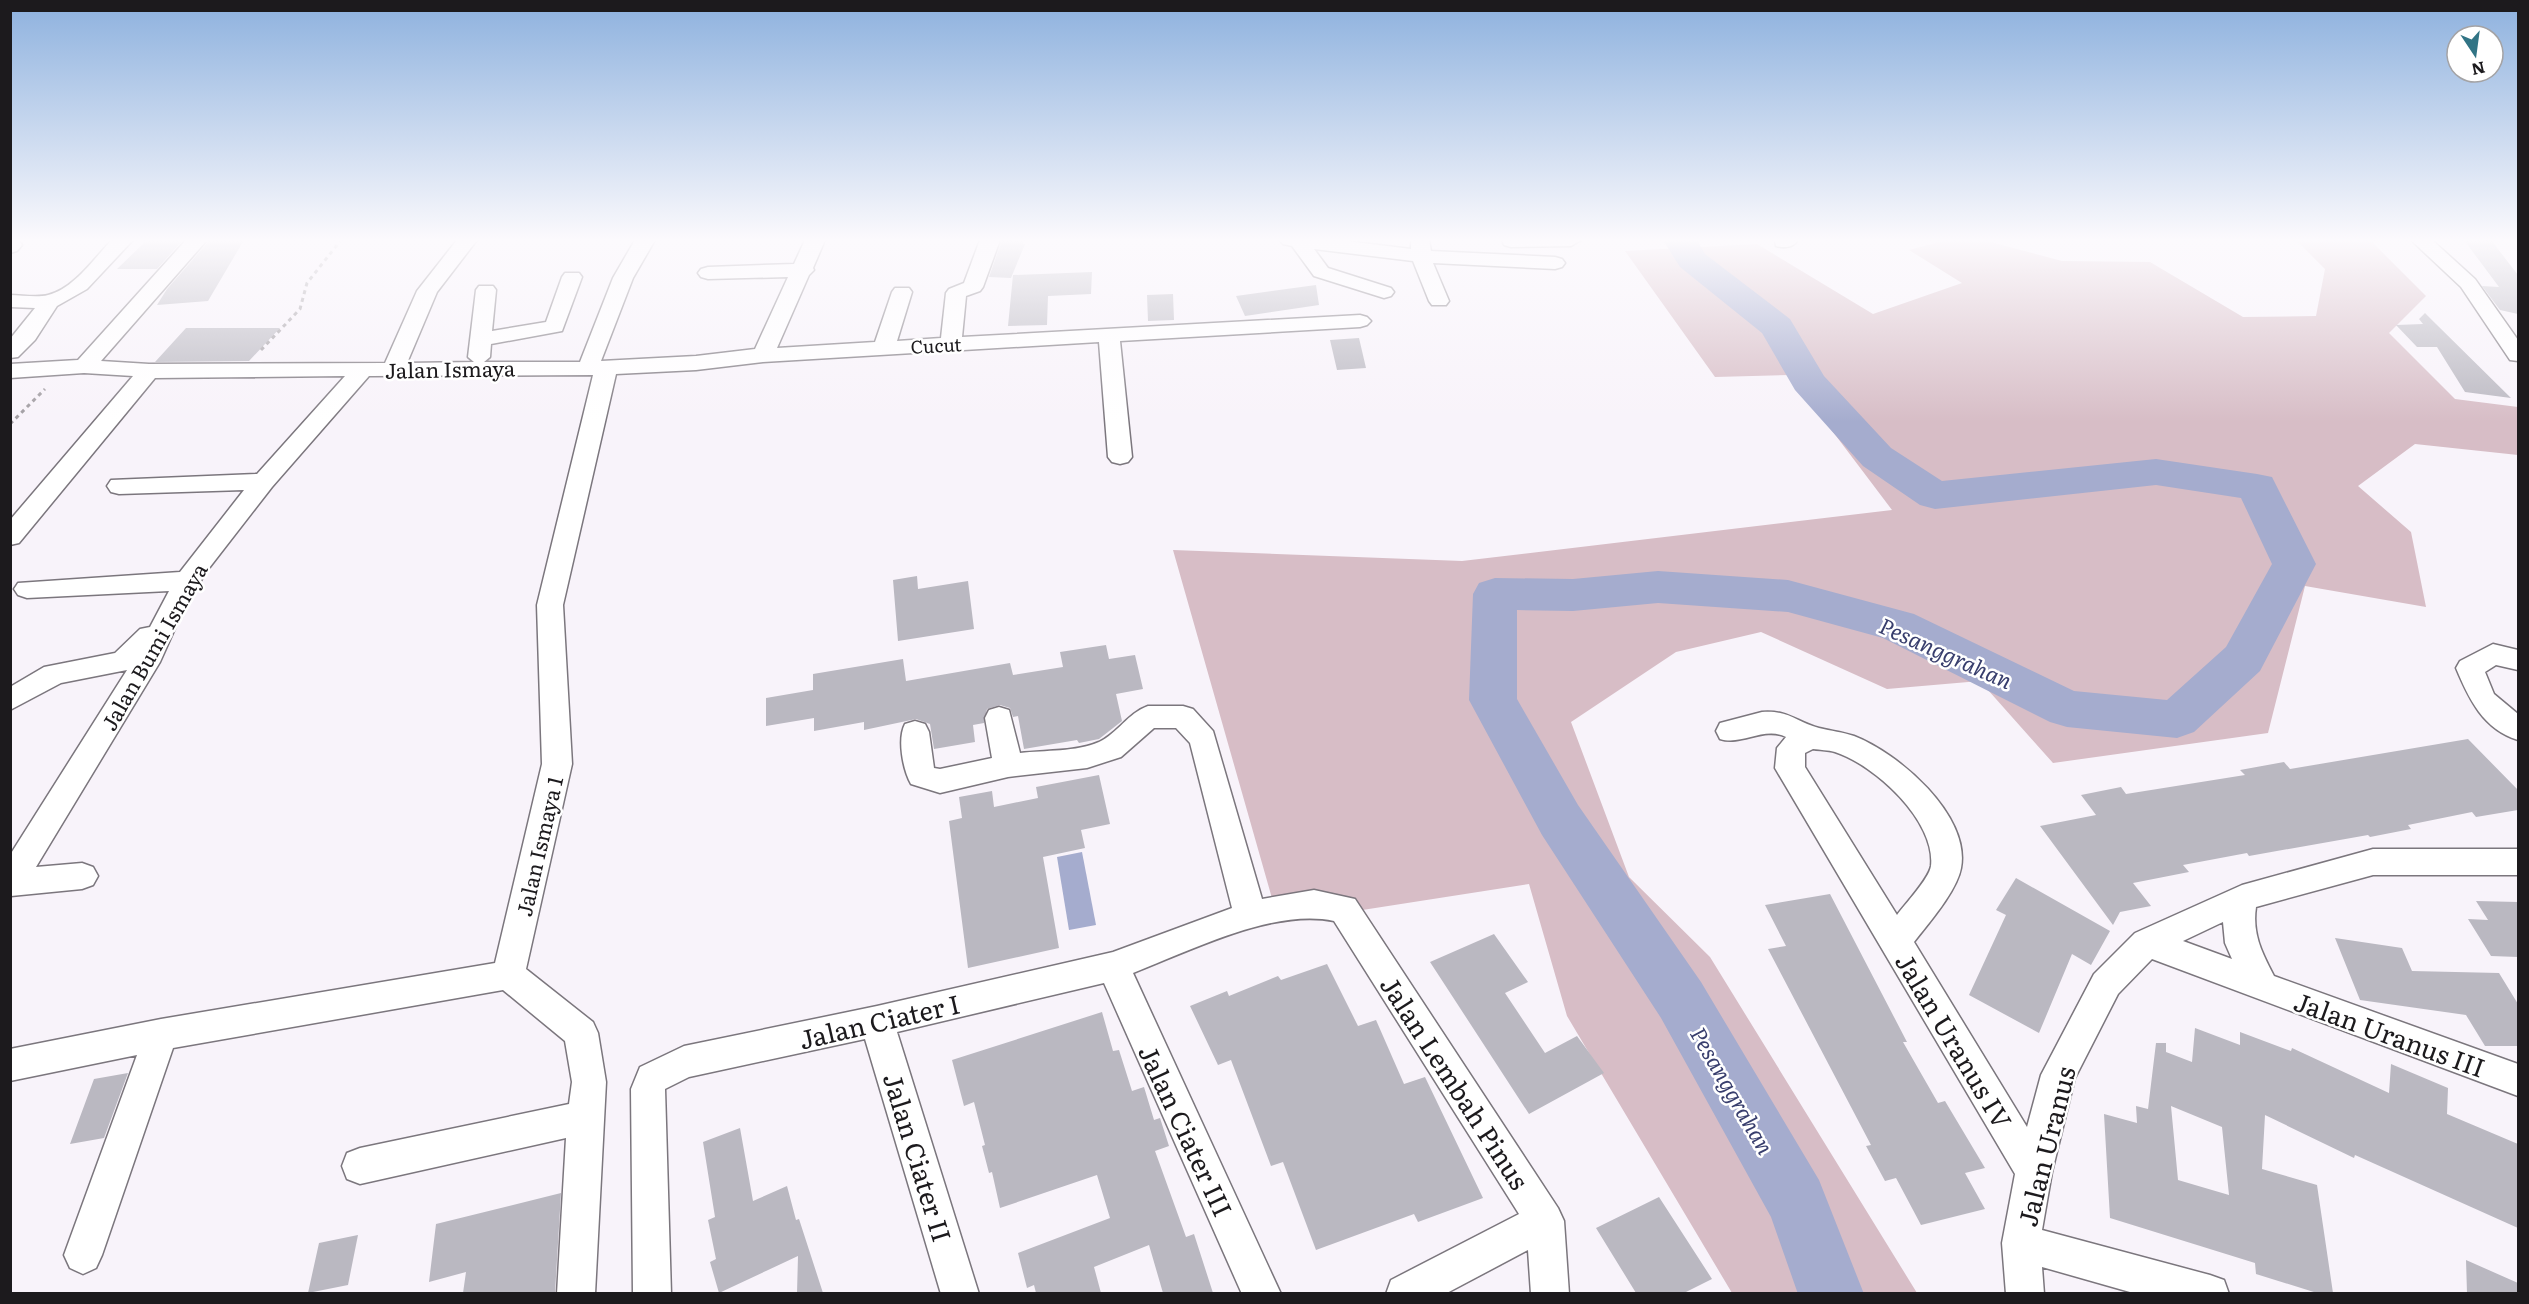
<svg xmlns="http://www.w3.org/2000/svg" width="2529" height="1304" font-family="Literata,serif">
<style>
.green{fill:#d7bdc6}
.water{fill:#a5acce}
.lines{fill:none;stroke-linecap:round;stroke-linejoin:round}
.river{fill:#a5acce;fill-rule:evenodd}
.building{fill:#bab8c1;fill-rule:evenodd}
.minor-casing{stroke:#7b767d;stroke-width:3}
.path{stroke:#a09ca1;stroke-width:3;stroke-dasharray:4 4;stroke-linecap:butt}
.minor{fill:#fff;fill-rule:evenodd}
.labels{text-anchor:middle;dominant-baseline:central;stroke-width:5;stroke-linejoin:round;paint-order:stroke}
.far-street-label{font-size:18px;fill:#1c1a1d;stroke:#fff}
.street-label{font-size:21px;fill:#1c1a1d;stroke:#fff}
.water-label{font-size:22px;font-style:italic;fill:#383e6d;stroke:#fff}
.near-street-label{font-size:26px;fill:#1c1a1d;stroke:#fff}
</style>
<rect width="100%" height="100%" fill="#f8f3fa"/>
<!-- green -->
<path class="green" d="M1947,240H1983L2062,261L2150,262L2243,317L2316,316L2325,269L2296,240H2370L2426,296L2389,333L2455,399L2518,407V455L2415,444L2358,486L2411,532L2426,607L2305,586L2268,733L2053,763L1980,681L1887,689L1761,632L1676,652L1571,722L1629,877L1710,957L1917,1293H1732L1567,1016L1529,884L1279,923L1173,550L1462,561L1892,510L1790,375L1715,377L1625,251L1757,244L1873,314L1962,283L1909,250Z"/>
<!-- water -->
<path class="water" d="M1082,852L1096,925L1069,930L1057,857Z"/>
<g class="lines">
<!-- river -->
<path class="river" d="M1663,240H1697L1705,254L1790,319L1824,376L1891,448L1942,481L2156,459L2257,474L2272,477L2316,564L2260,671L2194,732L2177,738L2067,727L2050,722L1883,638L1788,612L1658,603L1573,611L1517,610V699L1578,805L1701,982L1819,1180L1864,1294H1798L1771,1217L1661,1018L1542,835L1469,700L1473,594L1479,583L1495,578L1573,579L1658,571L1788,580L1914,614L2074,691L2167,700L2226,647L2272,564L2241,498L2156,485L1935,509L1920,505L1863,466L1795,390L1762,333L1680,267Z"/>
</g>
<!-- building -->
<path class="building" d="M221,240H244L208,301L157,305L167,289L209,241Z
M1002,240H1024L1023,244H1025L1011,278L989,277Z
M2464,240H2491L2518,275V314L2500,310L2482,286L2499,287Z
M146,241H182L157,269H117Z
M1092,272L1091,294L1048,296L1047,325L1008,326L1013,275Z
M1316,285L1319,305L1245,316L1236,296Z
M1173,294L1174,320L1148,321L1147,295Z
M2425,313L2436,324L2511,398L2465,392L2437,347H2417L2396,325L2423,324L2419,319Z
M186,328H280L249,361L155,362Z
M1359,338L1366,368L1337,370L1330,340Z
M917,576L918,589L968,581L974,629L898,641L893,580Z
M1106,645L1109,659L1135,655L1143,689L1116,694L1122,721L1099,739L1079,743L1077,740L1024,749L1018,716L1013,717L1010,708L1000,705L987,709L984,723L973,725L975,742L934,749L930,724L916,719L864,730V722L814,731V718L766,726V698L813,690V674L903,659L906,681L1010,663L1013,675L1063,667L1060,652Z
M2468,739L2518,790V810L2476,817L2472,812L2408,825L2411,829L2370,837L2368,835L2249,856L2247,853L2183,865L2189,872L2133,883L2151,906L2120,912L2113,925L2040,826L2096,815L2081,795L2121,787L2126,794L2245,775L2240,770L2284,762L2290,769Z
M1099,775L1110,824L1081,830L1085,848L1043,857L1059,948L968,968L949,821L962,818L959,797L992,791L994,807L1038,798L1036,787Z
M2016,878L2110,931L2091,965L2072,954L2039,1033L1969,995L2006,915L1996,910Z
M1830,894L1907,1042H1903L1938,1103L1945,1101L1985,1168L1965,1173L1985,1209L1921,1225L1896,1178L1885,1181L1866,1146L1871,1145L1768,949L1786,946L1765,905Z
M2476,901L2518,902V957L2491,956L2468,919L2488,920Z
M1494,934L1528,982L1505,993L1545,1053L1577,1036L1604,1073L1529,1114L1430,962Z
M2335,938L2402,948L2412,971L2499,973L2518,1004V1046H2485L2466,1015L2360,1000Z
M1327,964L1358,1026L1376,1020L1404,1084L1425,1077L1483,1198L1418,1222L1414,1214L1316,1250L1283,1162L1271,1166L1231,1060L1218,1065L1190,1006L1227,991L1229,996L1278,976L1281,980Z
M1102,1012L1113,1051L1119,1050L1132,1091L1144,1087L1154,1120L1160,1118L1169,1146L1155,1151L1186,1237L1194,1234L1213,1293H1163L1149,1245L1094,1267L1101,1293H1036L1034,1285L1027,1288L1018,1253L1110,1218L1097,1175L1000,1208L992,1172L989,1173L982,1146L985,1145L974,1102L964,1106L952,1060Z
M2195,1028L2240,1045V1032L2291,1051L2292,1048L2389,1093L2391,1064L2448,1088L2447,1114L2518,1144V1228L2355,1155L2354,1158L2265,1115L2262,1169L2317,1185L2333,1293H2317L2256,1274L2255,1263L2110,1218L2104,1114L2137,1123L2136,1106L2148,1109L2156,1043H2166V1052L2192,1062ZM2171,1106L2222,1127L2229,1195L2178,1180Z
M128,1073L104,1138L70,1144L94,1079Z
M740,1128L753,1201L787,1186L796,1220L799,1219L823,1293H797L798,1256L719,1293L710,1262L716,1259L708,1220L715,1217L703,1142Z
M561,1193L555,1293H463L466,1272L429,1282L436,1224Z
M1659,1197L1712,1279L1684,1293H1636L1596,1228Z
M358,1235L348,1285L308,1293L319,1243Z
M2466,1260L2518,1283V1293H2467Z"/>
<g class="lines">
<defs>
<path id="minor" d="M10,240L19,241L22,245L17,251L10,253Z
M112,240H133L87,289L57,306L35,340L18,357L10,358V339L35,308L10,307V295C22,295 37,298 48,295C74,289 94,258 112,240Z
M186,240H207L101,361L149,364L385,363L417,291L457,240H477L437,292L407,363L474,362L468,357L476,290L479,286H493L496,290L492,331L546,322L562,277L565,273H579L582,277L562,331L491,344L490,357L484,362H580L613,278L635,240H655L633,278L601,361L696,356L755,349L788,277L708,279L701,277L698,273L701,269L708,267L794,264L805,240H825L813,268L814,270L809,275L777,348L875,342L892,292L895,288H909L912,292L897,341L941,338L946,293L949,289L964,283L980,240H1000L983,287L980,291L966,296L962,337L1360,315L1367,317L1371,321L1367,325L1360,327L1120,341L1132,457L1128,462L1120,464L1112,462L1108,457L1099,342L763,362L696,370L616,374L563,605L572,764L526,969L593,1022L598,1033L606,1082L595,1294H557L566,1138L360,1184L347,1179L342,1166L347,1153L360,1148L569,1104L572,1082L565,1041L503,990L173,1048L102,1255L96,1268L83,1274L70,1268L64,1255L137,1055L10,1081V1049L161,1019L495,963L542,764L537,605L593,375L369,376L272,487L206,572L182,613L160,662L36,867L82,863L93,867L98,876L93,885L82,889L11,896L10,855L127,670L61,683L10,710V687L44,667L115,653L140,629L150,627L169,591L27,598L18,595L14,589L18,583L180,572L244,490L119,494L111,492L107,486L111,480L257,474L345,376L155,378L19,543L10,545V520L133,376L84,373L10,378V364L78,360Z
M1280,240H1338L1411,249V240H1429L1431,251L1555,257L1562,259L1565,263L1562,267L1555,269L1433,263L1449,301L1446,305H1432L1429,301L1413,261L1314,249L1328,268L1391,288L1394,292L1391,296L1384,298L1314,276L1292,246L1283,244Z
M1502,240H1581L1571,246L1511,247L1504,245Z
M1775,240H1798C1793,248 1784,248 1776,246Z
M2411,240H2432L2475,279L2518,340V361L2510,360L2461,287Z
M2493,644L2518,650V670L2496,665L2485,672L2494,694L2518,714V740C2483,729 2469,699 2456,668L2460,661Z
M1148,706H1183L1193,709L1213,731L1262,899L1314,890L1355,899L1558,1208L1564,1221L1569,1294H1531L1528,1250L1445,1294H1386L1391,1280L1519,1214L1334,921C1273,908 1190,951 1133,973L1281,1294H1242L1104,983L897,1032L979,1294H941L865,1039L689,1077L665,1089L671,1294H633L631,1089L640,1067L684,1046L877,1006L1113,952L1232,908L1190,743L1176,728H1154L1121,757L1087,768L1008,777L940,793L911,784C903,770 897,739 905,724L915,721L925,724L929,732L934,768L940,769L992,758L985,718L989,710L999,707L1009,710L1020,753C1045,750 1076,752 1099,742C1118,733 1128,713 1148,706Z
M1762,712C1789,710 1796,722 1819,728C1831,731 1843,732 1854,736C1898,753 1971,815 1961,868C1957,891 1928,924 1914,942L2027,1127L2041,1075L2094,974L2135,933L2242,885L2373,849H2518V875H2373L2256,907C2252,934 2262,953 2274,976L2518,1064V1096L2152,959L2118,994L2075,1078L2052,1172L2042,1230L2210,1275L2224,1280L2229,1294H2137L2042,1267L2044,1294H2006L2002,1243L2015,1174L1775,768L1777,748L1786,737C1764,726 1742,746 1720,739L1716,731L1720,723ZM1813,749C1820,750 1828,750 1835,752C1875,765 1936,821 1931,866C1929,879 1905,904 1897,915L1805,767V753ZM2223,922L2225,943L2232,959L2183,941Z"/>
</defs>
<!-- minor casing -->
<use href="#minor" class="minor-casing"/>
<!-- path -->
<path class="path" d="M261,350L300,309L307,283L341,240
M10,424L45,389"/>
<!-- minor -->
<use href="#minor" class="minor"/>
</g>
<!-- sky -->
<linearGradient id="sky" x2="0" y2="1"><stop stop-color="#8db1de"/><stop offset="0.57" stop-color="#fcfafd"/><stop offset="1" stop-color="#fcfafd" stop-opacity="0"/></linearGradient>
<rect width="2529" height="422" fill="url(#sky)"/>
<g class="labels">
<!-- far-street labels -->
<g class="far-street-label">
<text transform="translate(936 345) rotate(-3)">Cucut</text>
</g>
<!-- street labels -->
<g class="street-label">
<text transform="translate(450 368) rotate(-1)">Jalan Ismaya</text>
<text transform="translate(153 646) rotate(-60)">Jalan Bumi Ismaya</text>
<text transform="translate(538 846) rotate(-77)">Jalan Ismaya 1</text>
</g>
<!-- water labels -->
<g class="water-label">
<text transform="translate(1946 652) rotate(24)">Pesanggrahan</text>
<text transform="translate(1733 1090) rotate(60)">Pesanggrahan</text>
</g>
<!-- near-street labels -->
<g class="near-street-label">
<text transform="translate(879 1020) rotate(-13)">Jalan Ciater I</text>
<text transform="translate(2390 1033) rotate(20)">Jalan Uranus III</text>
<text transform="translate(1955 1040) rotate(59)">Jalan Uranus IV</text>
<text transform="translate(1456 1082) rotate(57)">Jalan Lembah Pinus</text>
<text transform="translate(1187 1130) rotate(65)">Jalan Ciater III</text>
<text transform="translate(2045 1146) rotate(-76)">Jalan Uranus</text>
<text transform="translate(919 1157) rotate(73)">Jalan Ciater II</text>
</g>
</g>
<!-- border -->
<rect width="2529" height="1304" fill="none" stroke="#1c1a1d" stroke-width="24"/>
<!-- north arrow -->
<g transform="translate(2475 54) rotate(167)"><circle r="28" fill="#ffffff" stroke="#a4a3a5" stroke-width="1.5"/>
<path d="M0-4.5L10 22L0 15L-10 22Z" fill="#317485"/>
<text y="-9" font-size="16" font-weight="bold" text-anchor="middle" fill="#1c1a1d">N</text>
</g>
</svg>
